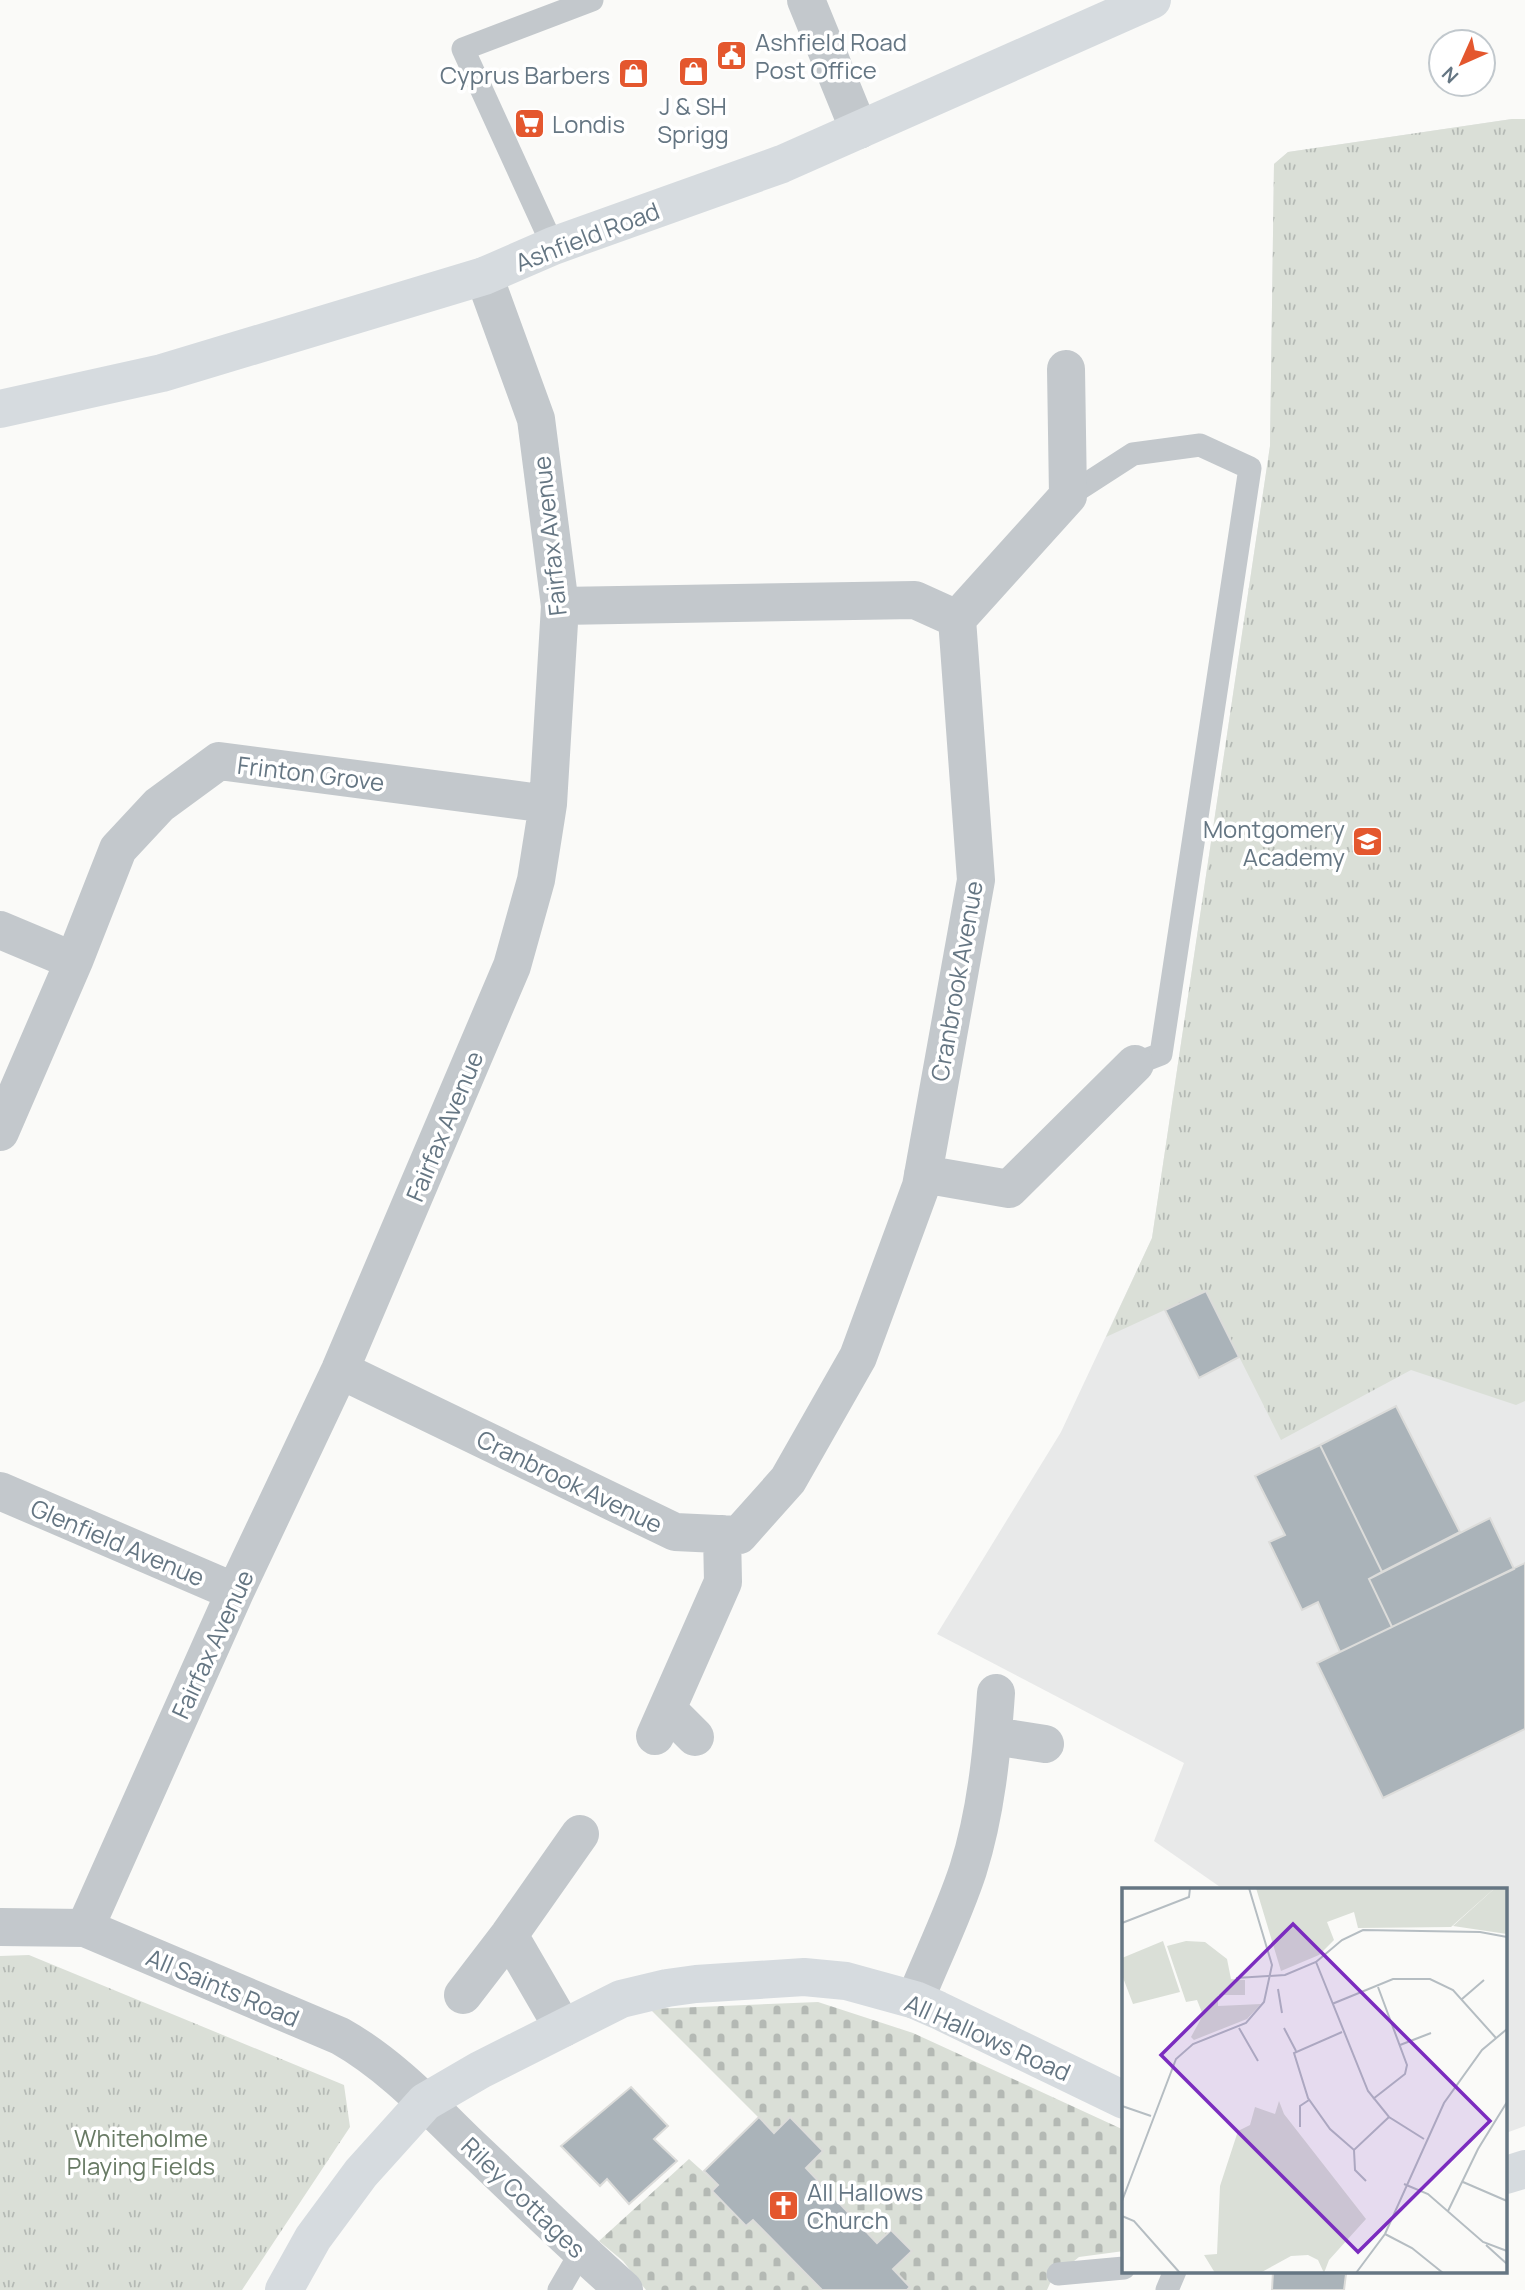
<svg xmlns="http://www.w3.org/2000/svg" width="1525" height="2290" font-family="Manrope,sans-serif">
<style>
.built{fill:#e8e9e9}
.cemetery{fill:url(#cemetery-stones)}
.park{fill:url(#park-tufts)}
.building{fill:#aab3b9;stroke:#dcdcda;stroke-width:2}
.lines{fill:none;stroke-linecap:round;stroke-linejoin:round}
.lane{stroke:#c3c8cc;stroke-width:23}
.street{stroke:#c3c8cc;stroke-width:38}
.secondary{stroke:#d6dbdf;stroke-width:38}
.labels{text-anchor:middle;dominant-baseline:central;stroke-width:7;stroke-linejoin:round;paint-order:stroke}
.poi-label{font-size:24px;fill:#657683;stroke:#fff;text-anchor:start}
.street-label{font-size:24px;fill:#657683;stroke:#fff}
.park-label{font-size:24px;fill:#687a64;stroke:#fff}
.inset-road{fill:none;stroke:#b5bdc2;stroke-width:2}
.view{fill:#7b2cbf;fill-opacity:0.15;stroke:#7b2cbf;stroke-width:3.5}
.inset-edge{fill:none;stroke:#657683;stroke-width:3.5}
</style>
<defs>
<pattern id="cemetery-stones" width="16" height="16" patternUnits="userSpaceOnUse" patternTransform="scale(1.75)"><rect width="16" height="16" fill="#dadfd7"/><path d="M2 7V4a2 2 0 0 1 4 0v3zM10 15v-3a2 2 0 0 1 4 0v3z" fill="#b4b9b4"/></pattern>
<pattern id="park-tufts" width="24" height="20" patternUnits="userSpaceOnUse" patternTransform="scale(1.75)"><rect width="24" height="20" fill="#dadfd7"/><path d="M3 7l-1-3M5 7V3M7 7l1-3M15 17l-1-3M17 17v-4M19 17l1-3" fill="none" stroke="#b4b9b4"/></pattern>
</defs>
<rect width="100%" height="100%" fill="#fafaf8"/>
<!-- built -->
<path class="built" d="M1512,119H1525V2126L1506,2133V1889H1223L1154,1841L1184,1763L937,1634L1061,1432L1152,1238L1270,446L1274,164L1288,152Z"/>
<!-- cemetery -->
<path class="cemetery" d="M818,2002L913,2033L1124,2130V2251L1079,2257L1052,2279L1047,2290H907L893,2269L911,2251L891,2231L877,2243L806,2168L823,2151L774,2133L650,2009Z
M689,2159L718,2185L712,2191L753,2220L822,2290H646L623,2261L599,2241Z"/>
<!-- park -->
<path class="park" d="M1512,119H1525V1401L1516,1405L1411,1370L1281,1440L1206,1291L1106,1337L1152,1238L1270,446L1274,164L1288,152Z
M29,1955L344,2085L350,2127L242,2290H0V1956Z"/>
<!-- building -->
<path class="building" d="M1206,1291L1239,1357L1199,1378L1165,1310Z
M1396,1406L1460,1532L1382,1572L1320,1445Z
M1320,1445L1382,1572L1369,1579L1392,1627L1340,1652L1318,1602L1302,1610L1269,1542L1285,1535L1255,1476Z
M1490,1518L1514,1569L1392,1627L1369,1579Z
M1525,1563V1729L1383,1798L1317,1663Z
M631,2087L668,2126L654,2139L677,2161L629,2204L607,2179L600,2186L561,2146Z
M759,2117L774,2133L790,2117L823,2151L806,2168L877,2243L891,2230L912,2251L893,2269L910,2287L907,2290H822L753,2220L746,2226L712,2191L718,2185L704,2171Z
M1273,2271L1346,2274L1344,2290H1272Z"/>
<g class="lines">
<!-- lane -->
<path class="lane" d="M553,246L463,49L592,0
M1068,496L1133,454L1200,445L1250,468L1161,1054L1135,1064
M1058,2274L1124,2268
M559,2290L581,2252
M1167,2290L1175,2271"/>
<!-- street -->
<path class="street" d="M806,0L859,130
M957,619L1068,496L1066,369
M0,930L74,961
M0,1132L74,961L118,849L159,805L219,761L548,804
M923,1174L1009,1189L1135,1064
M340,1370L675,1532L739,1535L788,1480L858,1357L921,1186L976,880L957,619L915,600L560,606
M0,1491L235,1592
M667,1709L695,1737
M655,1736L723,1582L722,1534
M993,1736L1045,1744
M0,1927L85,1928L340,2036C388,2063 427,2104 467,2143C519,2192 570,2242 624,2290
M85,1928L235,1592L340,1370L512,966L536,880L548,804L560,606L536,419L484,276
M509,1935L563,2028
M463,1995L509,1935L580,1834
M915,2000C932,1958 954,1913 968,1870C986,1813 992,1752 996,1693"/>
<!-- secondary -->
<path class="secondary" d="M0,409L162,373L484,276L553,246L782,164L1152,0
M1506,2175L1525,2169
M284,2290L313,2238L361,2173L425,2102L480,2070L621,1999L667,1988L696,1984L804,1977L846,1981L915,2000L938,2010L1124,2100"/>
</g>
<!-- icons -->
<defs>
<symbol id="civic-square" viewBox="-11 -11 22 22"><rect x="-9" y="-9" width="18" height="18" rx="4" fill="#e4572e" stroke="#fff"/><path d="M-.6-6.5H3V-4.5H.6V-3L4-1V1h2V6H-6V1h2V-1L-.6-3ZM-1.2 2.5V6h2.4V2.5Z" fill="#fff"/></symbol>
<symbol id="shop-square" viewBox="-11 -11 22 22"><rect x="-9" y="-9" width="18" height="18" rx="4" fill="#e4572e" stroke="#fff"/><path d="M-5-2.5h2.3a2.7 3.5 0 0 1 5.4 0H5L5.5 6h-11ZM-1.5-2.5h3a1.5 2.3 0 0 0-3 0Z" fill="#fff"/></symbol>
<symbol id="supermarket-square" viewBox="-11 -11 22 22"><rect x="-9" y="-9" width="18" height="18" rx="4" fill="#e4572e" stroke="#fff"/><path d="M-6-5.5h2.5l.6 2H6L4.5 2H-2.5L-4.4-4H-6ZM-1.5 3.2a1.3 1.3 0 1 0 .1 0ZM3 3.2a1.3 1.3 0 1 0 .1 0Z" fill="#fff"/></symbol>
<symbol id="school-square" viewBox="-11 -11 22 22"><rect x="-9" y="-9" width="18" height="18" rx="4" fill="#e4572e" stroke="#fff"/><path d="M0-5L7-2L0 1L-7-2ZM-4 1L0 2.5L4 1V4Q0 6-4 4Z" fill="#fff"/></symbol>
<symbol id="church-square" viewBox="-11 -11 22 22"><rect x="-9" y="-9" width="18" height="18" rx="4" fill="#e4572e" stroke="#fff"/><path d="M-1.2-6h2.4v3.5h3.3v2.4h-3.3V6h-2.4V-.1h-3.3v-2.4h3.3Z" fill="#fff"/></symbol>
</defs>
<g fill-rule="evenodd">
<use href="#civic-square" x="714" y="38" width="35" height="35"/>
<use href="#shop-square" x="676" y="54" width="35" height="35"/>
<use href="#shop-square" x="616" y="56" width="35" height="35"/>
<use href="#supermarket-square" x="512" y="106" width="35" height="35"/>
<use href="#school-square" x="1350" y="824" width="35" height="35"/>
<use href="#church-square" x="766" y="2188" width="35" height="35"/>
</g>
<g class="labels">
<!-- poi labels -->
<g class="poi-label">
<text x="755" y="41">Ashfield Road<tspan x="755" dy="28">Post Office</tspan></text>
<text x="610" y="74" text-anchor="end">Cyprus Barbers</text>
<text x="693" y="105" text-anchor="middle">J &amp; SH<tspan x="693" dy="28">Sprigg</tspan></text>
<text x="552" y="123">Londis</text>
<text x="1345" y="828" text-anchor="end">Montgomery<tspan x="1345" dy="28">Academy</tspan></text>
<text x="807" y="2191">All Hallows<tspan x="807" dy="28">Church</tspan></text>
</g>
<!-- street labels -->
<g class="street-label">
<text transform="translate(587 236) rotate(-21)">Ashfield Road</text>
<text transform="translate(549 536) rotate(-96)">Fairfax Avenue</text>
<text transform="translate(311 773) rotate(7)">Frinton Grove</text>
<text transform="translate(956 981) rotate(-80)">Cranbrook Avenue</text>
<text transform="translate(444 1126) rotate(-67)">Fairfax Avenue</text>
<text transform="translate(570 1481) rotate(26)">Cranbrook Avenue</text>
<text transform="translate(118 1542) rotate(23)">Glenfield Avenue</text>
<text transform="translate(212 1644) rotate(-65)">Fairfax Avenue</text>
<text transform="translate(223 1987) rotate(23)">All Saints Road</text>
<text transform="translate(988 2037) rotate(24)">All Hallows Road</text>
<text transform="translate(524 2197) rotate(44)">Riley Cottages</text>
</g>
<!-- park labels -->
<g class="park-label">
<text x="141" y="2137">Whiteholme<tspan x="141" dy="28">Playing Fields</tspan></text>
</g>
</g>
<!-- overview -->
<g transform="translate(1122 1888)">
<rect width="385" height="385" fill="#fafaf8"/>
<path d="M373,0H385V46L331,38Z" fill="#dadfd7"/>
<path d="M41,53L58,104L11,116L0,87V70ZM64,53L83,54L105,71L109,91L123,92V107H96V118L139,116L125,131L72,152L69,149L81,127L75,112L64,114L45,58Z" fill="#dadfd7"/>
<path d="M134,0H373L329,39L236,40L232,24L205,34L212,52L197,67L159,83ZM157,213L162,226L244,331L207,372L202,385L196,372L186,367L169,368L138,385H93L82,367L95,366L98,298L116,243L128,237L133,219L153,226Z" fill="#dadfd7"/>
<path class="inset-road" d="M0,35L67,9L68,0M194,74L246,203L267,229L302,251M114,90L163,87L194,74L220,52L241,42L358,44L385,49M156,101L160,125M340,111L362,92M210,116L271,91H308L331,102L374,150M117,140L136,173M162,140L174,163M220,144L172,165L186,210L208,241L232,262L267,229M278,157L309,145M251,211L283,186L285,177L256,99M0,218L29,228M178,239V218L187,212M232,262L233,282L244,293M341,294L385,313M282,296L306,306L361,354L385,363M0,313L54,171L71,156L124,135L142,114L150,77L127,0M326,323L356,261L385,214M0,328L12,333L58,385M263,346L290,360L321,385M364,357L385,376M234,385L263,346L322,215L360,162L385,141"/>
<path class="view" d="M171,36L368,233L236,364L39,167Z"/>
<rect width="385" height="385" class="inset-edge"/>
</g>
<!-- north arrow -->
<g transform="translate(1462 63) rotate(225)"><circle r="33" fill="#ffffff" stroke="#c1c8cd" stroke-width="2"/>
<path d="M0-5L12 26L0 18L-12 26Z" fill="#e4572e"/>
<text y="-10" font-size="19" font-weight="bold" text-anchor="middle" fill="#657683">N</text>
</g>
</svg>
